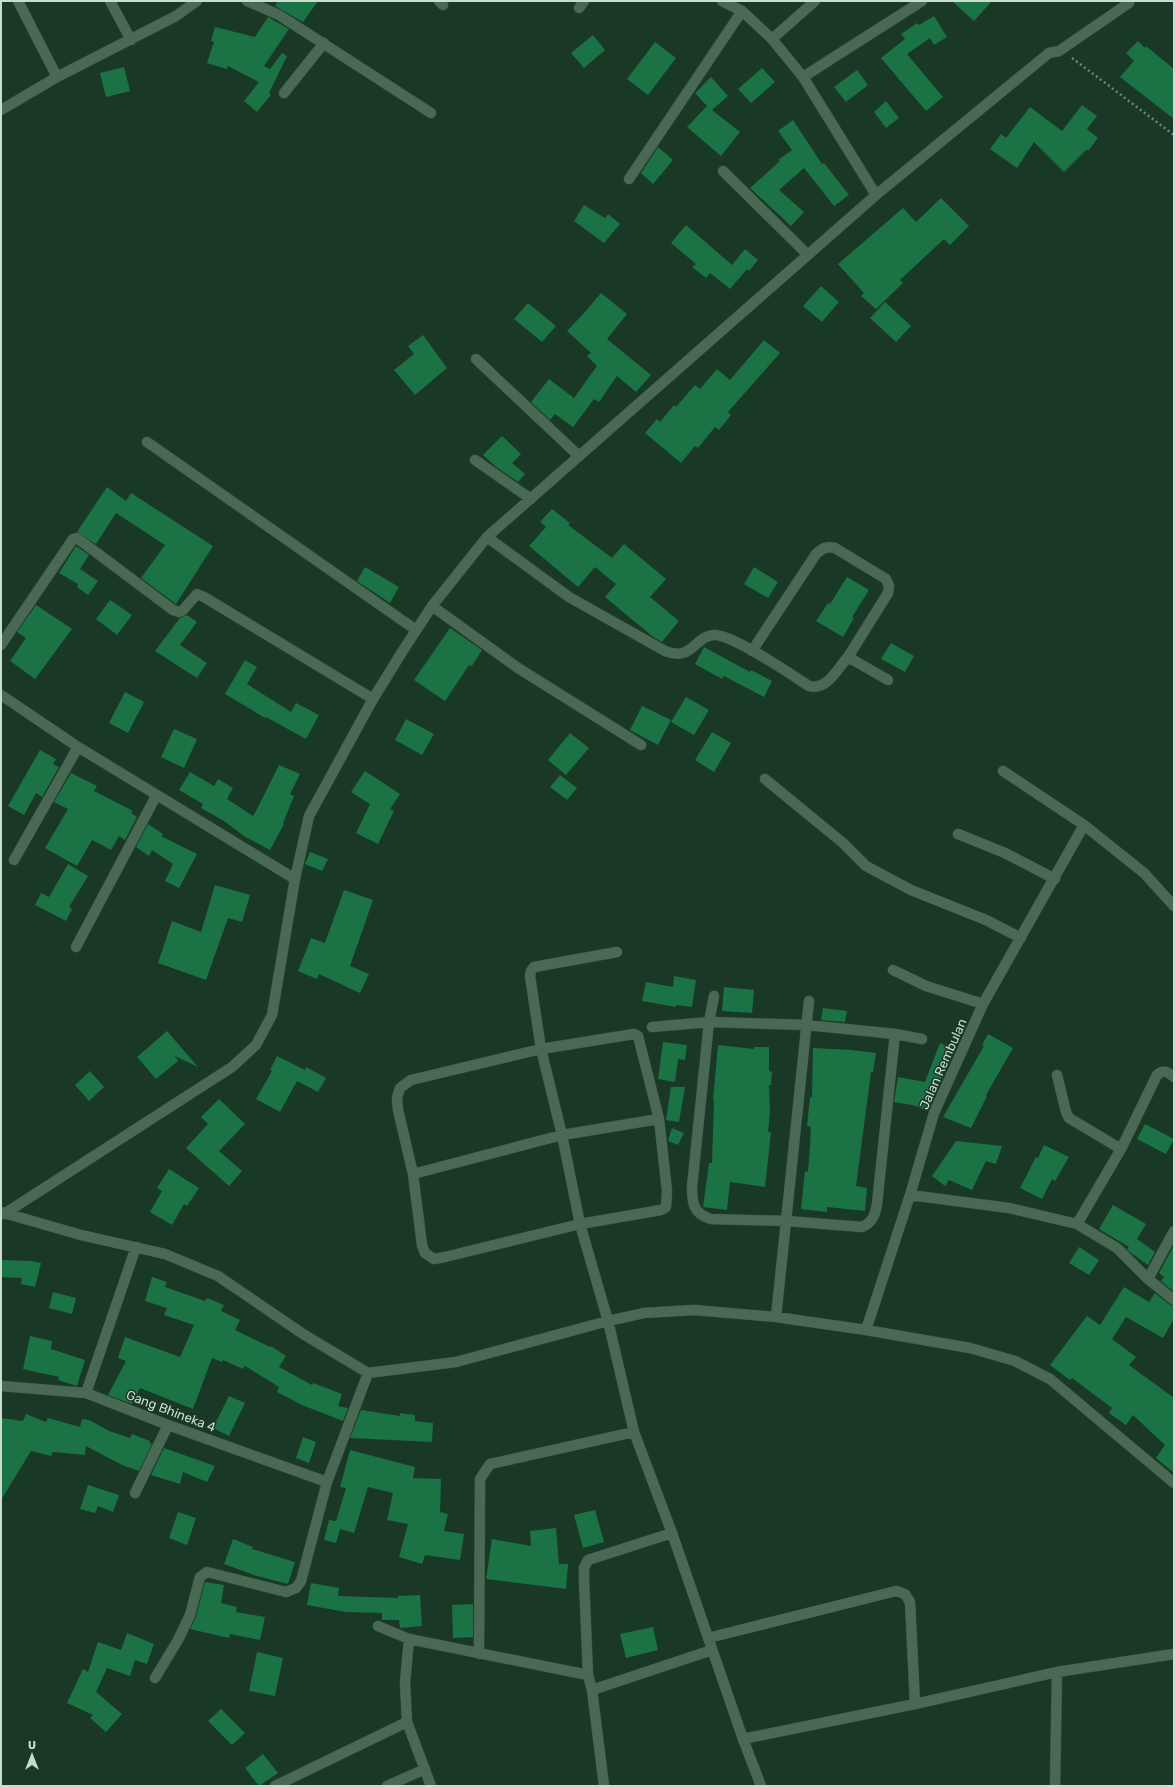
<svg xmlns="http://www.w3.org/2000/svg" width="1175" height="1787" font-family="Rubik,sans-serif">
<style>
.building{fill:#1b7245}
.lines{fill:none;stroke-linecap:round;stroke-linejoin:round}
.minor-casing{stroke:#3a5445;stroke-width:11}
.path{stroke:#6f8778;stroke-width:2.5;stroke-dasharray:2 3;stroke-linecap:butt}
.minor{stroke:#4a6955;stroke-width:10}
.labels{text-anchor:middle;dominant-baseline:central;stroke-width:3;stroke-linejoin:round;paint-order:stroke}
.street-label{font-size:13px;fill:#cadcd0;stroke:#1a3826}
</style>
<rect width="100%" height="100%" fill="#1a3826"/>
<!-- building -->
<path class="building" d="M278,1H318L303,22L275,6Z
M952,1H992L974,21Z
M934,16L947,37L934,45L930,38L907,54L943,97L926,111L881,58L905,39L901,34L917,23L919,25Z
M268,17L289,29L264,66L270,69L282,53L287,56L269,93L271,95L257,112L244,101L259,82L228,66L227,69L207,63L214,42L211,41L215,27L255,37Z
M593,35L605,50L584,68L571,53Z
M1138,41L1145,48L1146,46L1174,69V119L1120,77L1134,61L1126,53Z
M655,42L676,58L648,95L627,79Z
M124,67L130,91L106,97L100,73Z
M762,68L775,82L751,103L738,89Z
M857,70L868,85L846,102L834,87Z
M711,77L728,96L712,110L740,132L721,156L687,127L707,106L695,93Z
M886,101L899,118L886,128L874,112Z
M1082,105L1097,116L1087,129L1098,138L1088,151L1087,149L1064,172L1034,142L1017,168L990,149L1001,134L1006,138L1030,107L1062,131Z
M793,120L822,164L824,163L849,195L834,206L804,168L779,190L804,212L791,226L750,188L780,161L778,160L792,150L778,131Z
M658,147L673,160L653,184L641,173Z
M941,198L969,226L950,245L944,239L900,280L903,283L876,309L861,296L864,293L838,264L903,208L916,222Z
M584,205L605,218L608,214L620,224L604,243L574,221Z
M686,225L732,265L745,249L758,260L749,271L747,269L730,289L710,273L706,278L692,267L696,264L671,243Z
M821,286L839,302L822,322L803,306Z
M601,293L627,314L607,339L651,375L636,392L617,376L599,402L594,399L573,427L555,414L550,420L531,402L549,379L574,398L597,366L587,356L591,353L567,331L584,313Z
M885,302L911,326L896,342L870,318Z
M528,303L556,326L542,342L514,319Z
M423,335L447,368L415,395L394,370L414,354L408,346Z
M764,340L780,353L728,412L731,415L719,430L715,427L698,448L695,446L681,463L645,433L657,419L660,422L674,405L676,407L695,385L700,389L717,369L730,380Z
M502,436L521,454L512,463L525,474L518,482L495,466L483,455Z
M107,487L126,501L131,493L213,546L176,604L141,578L165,545L116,513L96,544L77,532Z
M552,509L570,523L568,525L612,558L624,544L666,579L650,597L679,621L662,642L652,636L605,597L616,584L595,567L578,587L529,546L546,527L540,522Z
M76,546L89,555L80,569L98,581L88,595L77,587L78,584L59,573Z
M365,567L399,587L390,603L357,581Z
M754,567L778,582L768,598L744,584Z
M847,577L869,590L852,617L854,618L843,637L816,621L828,603L830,604Z
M110,600L132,615L117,635L96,619Z
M36,605L72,629L35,679L10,661L26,638L17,632Z
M187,615L197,622L180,645L207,663L197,678L155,651L180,618Z
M450,628L482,650L472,666L469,665L445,701L414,680Z
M891,643L914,656L905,672L881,659Z
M704,647L750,672L751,670L772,681L764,697L724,676L722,679L695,664Z
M245,660L257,667L247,684L291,712L296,703L319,715L306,739L266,717L265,718L225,694Z
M125,692L144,702L128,733L109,723Z
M686,697L709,710L694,735L671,722Z
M642,706L671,720L658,745L630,730Z
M406,719L434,734L422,755L395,740Z
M174,729L197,739L184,768L161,757Z
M712,732L731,743L714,772L695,760Z
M570,733L589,748L566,775L548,760Z
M40,750L56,759L53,764L59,767L42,797L36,793L24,815L8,806Z
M279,765L300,774L290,794L294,796L283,823L284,824L270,850L244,836L224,821L201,808L203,804L179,790L190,772L214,786L218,779L233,788L227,799L253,816L257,809Z
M365,771L400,794L390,809L394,811L378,844L356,833L370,804L351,792Z
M71,773L97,786L94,791L133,811L131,813L137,817L125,840L119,836L111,850L92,840L77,866L45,848L68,809L54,802Z
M560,775L577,788L567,800L550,787Z
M148,824L163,834L161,836L197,854L179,888L165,881L173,864L152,850L149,856L136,847Z
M310,852L328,859L322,871L305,864Z
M68,864L88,876L69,907L72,909L66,921L35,905L41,893L49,897Z
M215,885L250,895L242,922L228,918L206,980L158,963L172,921L201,932Z
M344,890L373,900L350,966L369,974L360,993L319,974L317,979L298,971L311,938L325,943Z
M674,976L696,980L692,1007L676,1005V1007L642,1001L646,982L673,987Z
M724,987L754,990L752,1013L722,1011Z
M823,1008L847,1011L845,1022L821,1020Z
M167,1031L198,1067L175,1056L178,1061L156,1079L137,1057Z
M988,1034L1013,1048L986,1095L987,1096L971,1128L943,1117L984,1046L982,1045Z
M663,1042L687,1045L685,1060L678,1059L675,1082L658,1079Z
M940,1043L953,1048L928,1111L912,1105L894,1102L898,1077L925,1082Z
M718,1045L754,1049V1047H769V1071L772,1072L771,1085H769L770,1111L768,1132H771L765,1187L730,1182L727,1210L703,1207L709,1163H712L714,1100H713Z
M813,1048L851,1050L876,1053L873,1072H871L856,1186L867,1188L865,1211L827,1207V1212L801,1209L805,1171L808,1172L810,1145L811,1127L807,1126L810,1097H812Z
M277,1056L305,1070L306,1067L326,1078L318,1092L297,1081L280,1112L256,1099L272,1071L270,1070Z
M90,1071L104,1087L89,1101L75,1085Z
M671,1087H685L679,1122L666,1120Z
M219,1099L245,1124L219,1151L242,1171L229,1186L186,1148L208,1124L201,1117Z
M1145,1124L1174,1139L1166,1154L1137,1139Z
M672,1128L684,1133L678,1145L668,1141Z
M956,1141L1002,1146L996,1164L986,1161L972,1190L949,1180L945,1186L932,1176Z
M1044,1145L1069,1157L1055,1181L1052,1179L1042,1199L1020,1188L1036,1157L1038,1158Z
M169,1169L199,1188L187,1206L184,1204L172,1225L150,1212L162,1191L157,1188Z
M1113,1205L1146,1224L1137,1239L1155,1252L1148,1265L1131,1253L1127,1249L1129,1247L1099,1229Z
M1174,1245V1292L1161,1281L1164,1277L1159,1273Z
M1079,1247L1099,1260L1089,1275L1069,1263Z
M1,1260L31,1261L41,1263L35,1287L21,1284L22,1278L1,1277Z
M152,1277L167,1282L165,1287L205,1301L207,1298L224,1305L221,1311L240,1320L235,1330L270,1347L271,1346L286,1356L279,1367L312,1385L313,1383L342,1394L338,1406L348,1408L343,1421L302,1405L277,1392L279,1387L245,1366L243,1369L223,1360L222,1362L212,1358L193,1409L140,1388L132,1404L108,1395L126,1361L118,1358L125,1337L180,1357L194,1325L164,1315L167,1308L145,1301Z
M1124,1287L1149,1302L1155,1293L1170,1305L1174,1306V1319L1163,1338L1126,1317L1112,1339L1136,1357L1129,1365L1174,1398V1473L1156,1458L1165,1445L1133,1415L1126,1425L1109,1413L1112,1408L1072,1378L1070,1380L1050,1365L1087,1316L1100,1325Z
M53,1292L76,1298L72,1314L49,1308Z
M30,1336L52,1341L51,1349L85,1360L77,1386L58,1380L59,1377L23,1369Z
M229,1396L245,1403L229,1436L213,1428Z
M361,1410L400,1416V1413L415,1415V1421L433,1423L432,1442L350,1438Z
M26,1414L46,1422L48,1418L80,1427L82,1419L89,1420L109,1431L130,1438L132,1434L150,1441L149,1443L152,1444L139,1471L122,1465L86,1446L85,1455L53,1452L51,1456L31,1451L1,1500V1418L23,1421Z
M303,1437L316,1442L309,1463L296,1458Z
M164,1448L215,1466L207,1482L183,1472L180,1484L151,1475Z
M350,1450L415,1467L413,1478L441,1479L440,1512L448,1514L444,1531L464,1534L460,1560L425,1555L422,1564L399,1557L408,1524L387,1520L393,1493L368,1487L354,1533L340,1529L336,1543L324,1540L329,1520L336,1521L346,1488L340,1487Z
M88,1485L119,1495L113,1512L98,1506L95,1513L80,1509Z
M595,1510L604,1542L583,1548L574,1515Z
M178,1512L196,1518L187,1545L169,1538Z
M556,1528L559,1564H568L566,1589L486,1579L492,1539L531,1546L530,1531Z
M233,1539L253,1547L252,1549L295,1562L288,1584L257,1576L224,1564Z
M205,1582L224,1585L221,1603L237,1607L236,1612L265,1617L260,1640L230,1634L229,1638L190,1629L196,1617Z
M311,1583L339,1588L338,1596L398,1598V1596L420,1595L422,1626L400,1628L399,1620H382V1613L346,1612L307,1605Z
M473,1604V1637L453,1638L452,1605Z
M653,1627L658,1650L626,1658L620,1634Z
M127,1633L154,1644L147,1664L135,1660L130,1676L107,1668L96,1692L122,1714L106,1732L90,1718L93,1715L67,1703L83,1669L88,1672L98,1642L121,1650Z
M257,1652L283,1658L275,1696L249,1691Z
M221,1709L245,1733L232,1745L208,1721Z
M263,1754L278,1773L259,1786L245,1768Z"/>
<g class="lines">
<defs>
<path id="minor" d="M18,1L57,77
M110,1L131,40
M247,1L279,15L431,113
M439,1L443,5
M722,1L742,11L772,39L803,77L876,195
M579,8L584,1
M772,39L815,1
M803,77L922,1
M284,93L324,43
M1,110L57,77L176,16L197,1
M723,171L808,255
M629,179L742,11
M476,359L579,456
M147,442L416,630
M475,460L531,499
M487,537L569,597L665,651C693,662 694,636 714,635C732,634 792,675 809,686C827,691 837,669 848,657L888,680
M432,606L518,668L641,745
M1,645L73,539L77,538L173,610L179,612L183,610L197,594L204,597L373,699
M752,651L816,554C823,548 826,546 835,548L886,579L889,586L888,593L848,657
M1,695L78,747L295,879
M1003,771L1084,825L1144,873L1174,906
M765,779L843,843L866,866L911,890L986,920L1021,938
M958,834L1005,853L1055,879
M14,860L78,747
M76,947L156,796
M617,952L534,967L531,971L530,976L541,1049L562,1135L580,1224L608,1321L634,1432L672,1533L743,1739L761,1786
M893,970L926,986L983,1004
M714,996L709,1022L692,1187C692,1204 694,1214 711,1219L787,1221L862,1227C873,1222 875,1215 877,1204L895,1034
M652,1027L709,1022L807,1025L895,1034L922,1039
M634,1034L638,1036L659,1119L667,1191L666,1207L661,1210L580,1224L445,1257L434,1259L425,1253L422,1245L413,1174L398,1110L397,1098L400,1088L411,1080L541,1049Z
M1057,1075L1066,1112L1069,1118L1121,1149
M413,1174L562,1135L659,1119
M910,1195L1009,1208L1077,1224L1117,1248L1148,1279L1174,1300
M1,1212L81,1235L165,1254L218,1276L303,1334L368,1373L456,1362L608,1321L644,1313L694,1310L776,1317L866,1330L970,1348L1015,1361L1050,1379L1174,1483
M4,1214L232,1067L256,1045L272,1015L295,879L309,816L373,699L402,652L432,606L487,537L876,195L1049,53L1059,51L1129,3
M1077,1224L1121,1149L1157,1075C1163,1069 1168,1072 1174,1077
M1148,1279L1174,1231
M776,1317L809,1001
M866,1330L910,1195L934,1113L983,1004L1084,825
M1,1386L86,1393L168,1425L327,1482
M86,1393L136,1247
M135,1493L168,1425
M378,1626L409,1639L588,1675L592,1690L604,1786
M708,1638L896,1591L905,1594L910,1602L915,1704
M409,1639L405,1683L407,1722L431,1786
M479,1654L480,1479L490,1464L634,1432
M588,1675L584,1579V1568L588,1560L672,1533
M155,1678L178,1640L190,1615L200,1577L207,1572L286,1592L296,1588L301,1581L327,1482L368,1373
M592,1690L712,1650
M743,1739L915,1704L1057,1672L1174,1654
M275,1786L407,1722
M387,1786L425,1769
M1055,1786L1057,1672"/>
</defs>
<!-- minor casing -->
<use href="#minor" class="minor-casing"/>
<!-- path -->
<path class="path" d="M1072,58L1174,135"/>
<!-- minor -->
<use href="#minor" class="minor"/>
</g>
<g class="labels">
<!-- street labels -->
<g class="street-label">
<text transform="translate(943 1064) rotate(-66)">Jalan Rembulan</text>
<text transform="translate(171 1411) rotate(21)">Gang Bhineka 4</text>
</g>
</g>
<!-- border -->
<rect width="1175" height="1787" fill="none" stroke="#cadcd0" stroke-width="4"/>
<!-- north arrow -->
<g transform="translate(32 1755)" stroke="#1a3826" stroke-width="3" paint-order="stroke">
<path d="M0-3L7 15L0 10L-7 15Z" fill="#cadcd0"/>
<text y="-6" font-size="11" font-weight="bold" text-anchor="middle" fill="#cadcd0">U</text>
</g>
</svg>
